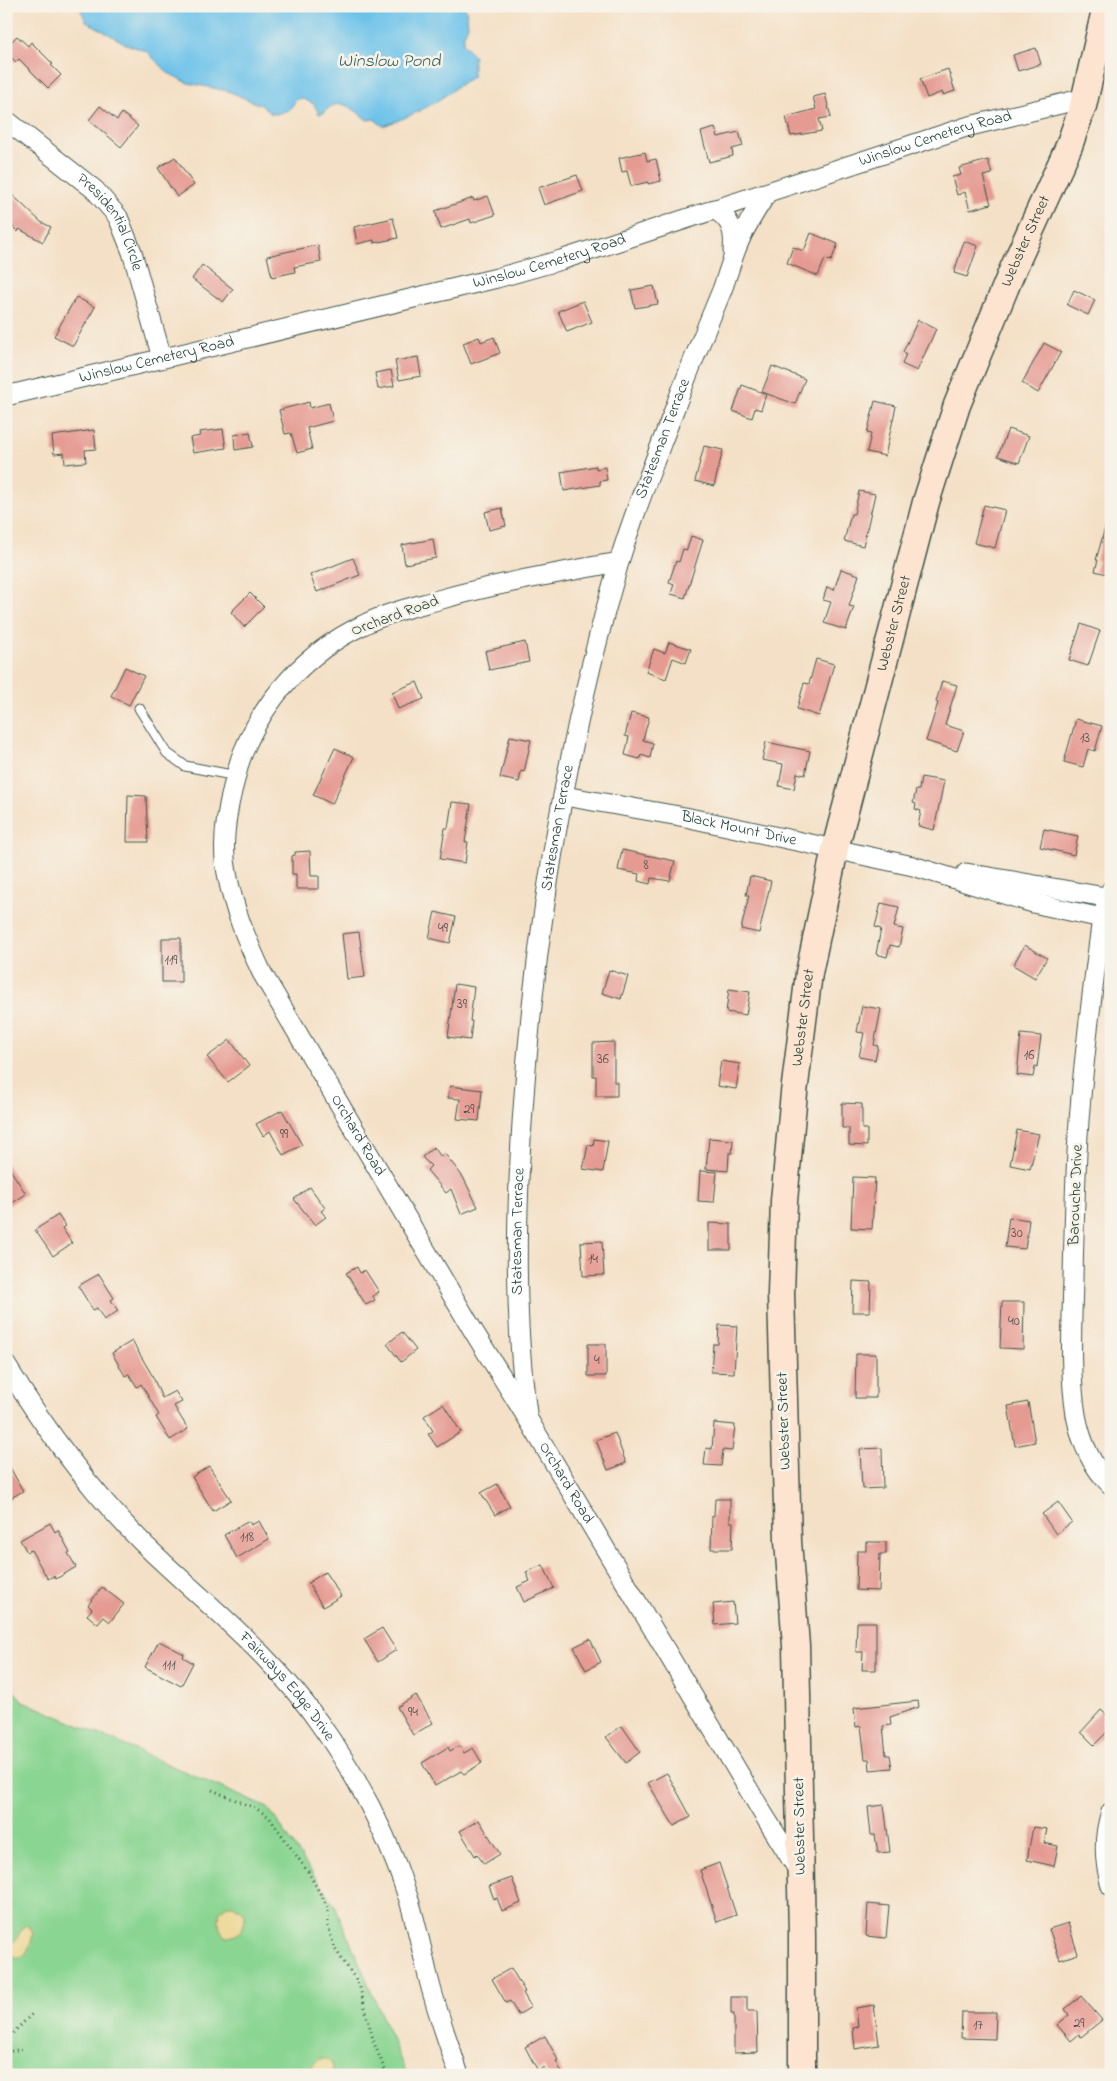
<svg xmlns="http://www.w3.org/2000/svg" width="1117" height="2081" font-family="'Indie Flower',sans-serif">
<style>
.green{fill:#8ad592;stroke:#548963}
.sand{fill:#eeda9e;stroke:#868c69}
.water{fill:#6dc2ea;stroke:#46808f}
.building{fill:#e59a92}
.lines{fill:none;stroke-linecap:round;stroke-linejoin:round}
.lane-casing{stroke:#3f554a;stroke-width:11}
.street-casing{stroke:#3f554a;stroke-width:21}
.secondary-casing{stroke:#3f554a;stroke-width:29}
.path{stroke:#3f554a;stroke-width:3;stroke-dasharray:1 4;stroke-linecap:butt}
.lane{stroke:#fff;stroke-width:9}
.street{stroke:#fff;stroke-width:19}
.secondary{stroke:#fde4d0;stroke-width:26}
.labels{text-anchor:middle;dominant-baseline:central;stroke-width:5;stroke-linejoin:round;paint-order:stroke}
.number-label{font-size:14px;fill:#50544c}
.street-label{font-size:16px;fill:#1f3d34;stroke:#f7f3e8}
.water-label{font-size:18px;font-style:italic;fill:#325e62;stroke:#f7f3e8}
</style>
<rect width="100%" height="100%" fill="#f7f3e8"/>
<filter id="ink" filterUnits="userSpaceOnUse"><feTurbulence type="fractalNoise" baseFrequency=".02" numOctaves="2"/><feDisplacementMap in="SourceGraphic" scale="10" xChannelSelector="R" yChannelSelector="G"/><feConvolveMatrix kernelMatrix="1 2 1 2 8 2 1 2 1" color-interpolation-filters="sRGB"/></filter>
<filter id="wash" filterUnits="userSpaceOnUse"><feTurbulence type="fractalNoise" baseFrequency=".0096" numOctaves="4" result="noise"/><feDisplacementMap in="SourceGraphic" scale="20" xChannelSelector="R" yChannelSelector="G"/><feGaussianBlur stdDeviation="1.12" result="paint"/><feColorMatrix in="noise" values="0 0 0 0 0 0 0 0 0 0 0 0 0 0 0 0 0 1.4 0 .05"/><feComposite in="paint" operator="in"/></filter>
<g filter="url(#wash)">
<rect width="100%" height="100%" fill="#f4e0c6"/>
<!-- green -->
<path class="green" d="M6,1682L23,1701L268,1808L335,1906L407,2075H6Z"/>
<!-- sand -->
<path class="sand" d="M227,1905H233L245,1913C246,1926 240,1937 226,1937C218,1930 218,1921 220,1911Z
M28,1925L33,1933C32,1939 30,1949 26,1953C19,1961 10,1957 8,1948L17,1938L23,1927Z
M318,2059H328C333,2063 334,2068 332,2075H310L312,2066Z"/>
<!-- water -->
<path class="water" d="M79,6H461L466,9L468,25L464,35L463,43L474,57L472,77C460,83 451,92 440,99C422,111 403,119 383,126L374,119L367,120C353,108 338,95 324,113L319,114L314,104L301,98L296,100L289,110L276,114L270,113L263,106L228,91L188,83L168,73L146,51L126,44L86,21Z"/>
<g id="blocks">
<!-- building -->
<path class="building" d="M17,36L28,46L31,42L53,64L51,65L61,75L48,88L19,59L16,62L6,53V47Z
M1036,48L1041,64L1018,71L1013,55Z
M948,69L955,91L943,95L942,92L927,98L920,79Z
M825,94L831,117L819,119L822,131L791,136L786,117L816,109L813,97Z
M100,106L117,120L122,113L138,126L121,147L89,120Z
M715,128L718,137L739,132L743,146L732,149L733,156L709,162L701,132Z
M645,152L647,161L656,159L661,181L648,184V182L631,186L627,171L622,172L619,158Z
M175,157L194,185L177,197L158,168Z
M988,160L992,174L983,176L991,204L970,210L965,192L957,195L952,177L961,175L959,168Z
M577,175L583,191L544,205L538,188Z
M6,189L41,222L51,227L43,242L19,229L18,232L6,220Z
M488,196L495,215L471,223L470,219L441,229L435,211L473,198L474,201Z
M393,218L398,238L374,243V240L357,244L354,227Z
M811,233L838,244L831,261L825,259L818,276L787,263L793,247L804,251Z
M964,241L978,246L967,277L954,273Z
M318,245L321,262L294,267L295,272L272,277L267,256Z
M202,265L233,289L223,302L192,279Z
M654,286L658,304L635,308L631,290Z
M1074,290L1095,300L1088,315L1067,305Z
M76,297L95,307L73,346L54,336Z
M583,301L592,322L567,332L558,311Z
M918,320L936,329L917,371L902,364L906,354L903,352Z
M479,337L481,342L494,337L500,353L471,364L463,343Z
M1044,343L1061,352L1038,393L1022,383Z
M418,357L421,376L399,380L395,361Z
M772,366L805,379L795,404L762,392Z
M391,370L394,386L378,389L375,373Z
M742,385L766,394L761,410L755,408L752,418L733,411Z
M875,401L896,406L885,456L867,452L871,434L867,433Z
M309,402L310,408L329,403L333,421L307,428L312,449L297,453L291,433L285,434L279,410Z
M223,429L226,448L193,453L190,438L200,436L199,432Z
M1008,429L1029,436L1019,463L998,456Z
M94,430L96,449L85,450L86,462L65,464L64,453L54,454L52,436Z
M250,432L253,447L235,450L234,435Z
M704,446L723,450L714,486L695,481Z
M596,466V469L605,467L607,480L600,481V485L564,491L561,472Z
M859,491L875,494L863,546L844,541L851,514H854Z
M984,505L1005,510L995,548L974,543Z
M502,508L506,526L489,530L485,512Z
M1107,521H1111V575L1095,571L1098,560H1096Z
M691,536L703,540L685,598L671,594L674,584L669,582L676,561L679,562L683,549L687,550Z
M433,539L436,558L405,564L402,545Z
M353,558L360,575L317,592L310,575Z
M841,569L859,575L849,606L854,607L846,630L824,623L831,602L823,600L827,587L834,590Z
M250,593L264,607L244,627L231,612Z
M1081,624L1100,631L1088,666L1069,660Z
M525,642L529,662L489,670L485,651Z
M669,642L691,649L686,663L673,658L666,679L646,672L654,649L665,653Z
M816,659L834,664L819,716L797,709L804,683L809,684Z
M125,667L144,676L129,705L111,696Z
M942,681L957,685L945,725L964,731L957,751L926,741L938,703L936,702Z
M417,682L424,699L398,709L392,692Z
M631,713L649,717L643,740L653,743L650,758L641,755L640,759L625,755L629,737L625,736Z
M1076,719L1102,726L1095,751L1088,749L1083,767L1064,762Z
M510,736L531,740L524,772L521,771L519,782L500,778Z
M766,742L810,751L805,775L797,773L794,789L779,786L783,764L762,760Z
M335,748L354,757L332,804L313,795Z
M921,777L944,781L934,830L918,826L921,811L915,809L916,804L913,803L916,790H919Z
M128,795L146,796L148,842H127Z
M452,802L471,804L465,842H468L465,863L440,859L445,828H448Z
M1044,829L1078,836L1074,855L1040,847Z
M622,850L675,861L670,881L651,878L650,884L638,881L639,874L618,870Z
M310,851L311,876H319V889H296V874H292V856L295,855V852Z
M750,876L771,881L759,933L741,929L749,895H746Z
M881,903L899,907L894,927L903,929L899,947L890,945L887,957L876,954L881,929L875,927Z
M435,912L456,917L450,943L429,938Z
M359,932L365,977L347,979L342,934Z
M162,938H181V982H162Z
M1025,945L1047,958L1035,978L1013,965Z
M609,970L628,976L621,999L602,993Z
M455,984L474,987L470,1021H472L470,1040L448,1037Z
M729,989L750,992L746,1015L726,1012Z
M862,1006L881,1009L874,1045L878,1046L875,1060L859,1057L864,1033L857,1032Z
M1021,1034L1041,1036L1037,1067L1035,1066L1033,1077L1017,1075Z
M230,1040L249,1066L228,1082L207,1057Z
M614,1042V1082H617V1096H596V1076H593V1043Z
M721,1061L740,1064L736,1089L717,1086Z
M450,1086L482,1090L479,1121L457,1119L460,1099L448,1098Z
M842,1103L862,1104V1129H867V1146L849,1145V1128H842Z
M282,1110L302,1145L283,1155L270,1131L263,1136L256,1124Z
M1017,1130L1039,1134L1030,1169L1010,1165Z
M709,1138L733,1140L732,1153H729L728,1171L706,1169Z
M594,1139L608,1141L603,1172L583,1169L588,1145L593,1146Z
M434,1147L441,1157L445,1154L463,1177L478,1207L461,1214L451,1189L446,1193L427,1170L431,1166L422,1157Z
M6,1163L26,1194L6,1207Z
M700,1171L717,1172L714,1202L698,1201Z
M853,1177L875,1178L872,1229L851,1228Z
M310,1187L325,1208L321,1211L326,1217L315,1225L294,1199Z
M58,1215L65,1226L62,1228L72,1243L53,1256L35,1230Z
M1009,1217L1029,1220L1025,1249L1005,1247Z
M709,1223L731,1224V1250H709Z
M602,1241L604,1275L583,1276L581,1242Z
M357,1267L360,1273L365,1270L379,1292L373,1296L375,1300L366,1305L346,1273Z
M99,1274L114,1298L111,1300L118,1311L104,1320L97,1308L93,1310L78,1286Z
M853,1281L871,1282L870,1312H852Z
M1002,1302H1024L1023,1349L1000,1348Z
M719,1325L737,1326L734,1373L711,1372L713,1344H718Z
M402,1332L416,1350L401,1362L387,1344Z
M132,1341L152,1375L162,1398L175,1391L182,1402L174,1406L188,1429L170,1440L156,1417L159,1415L141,1384L137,1387L129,1374L125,1376L112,1353Z
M588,1344H606V1376H588Z
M856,1354H876V1398H855Z
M1028,1402L1035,1442L1015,1446L1008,1406Z
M443,1404L461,1432L437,1447L428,1434L433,1431L424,1416Z
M714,1423L735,1425L732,1451L723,1450L721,1466L704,1465L706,1448L712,1449Z
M615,1433L626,1463L608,1470L596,1440Z
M882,1448L883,1488L862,1489L860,1449Z
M6,1460L23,1491L6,1501Z
M209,1466L231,1500L213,1511L192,1477Z
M497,1484L510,1506L495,1515L481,1493Z
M715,1499H730V1522H733L732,1549H711L712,1516H714Z
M1058,1502L1072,1522L1056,1534L1042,1514Z
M249,1521L251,1525L259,1521L269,1539L237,1558L224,1535Z
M50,1523L55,1532L58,1530L70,1552L68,1553L76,1567L56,1579L54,1576L48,1579L31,1550L27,1552L20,1540Z
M866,1542H886V1554H880L879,1591L856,1590L857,1551H866Z
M543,1565L554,1588L524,1602L517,1587L530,1581L526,1572Z
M325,1572L341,1596L323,1607L308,1583Z
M102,1587L124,1604L110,1622L104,1617L98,1624L87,1615L92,1609L88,1605Z
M733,1602L735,1623L715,1625L713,1604Z
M857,1622H876V1670H862L863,1652H856Z
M382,1628L396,1650L378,1662L364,1639Z
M590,1639L601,1662L586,1670L574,1647Z
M159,1641L184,1654L183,1657L193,1663L181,1686L145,1667Z
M416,1695L433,1723L413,1735L397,1707Z
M918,1701L919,1707L890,1717L891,1725L883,1726L886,1755H890L892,1768L870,1770L869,1759H865L861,1726L856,1727L854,1708Z
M1101,1710L1111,1719V1728L1094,1745L1081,1732Z
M622,1726L640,1752L626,1763L606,1737Z
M459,1746L464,1753L473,1748L482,1763L464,1774L461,1771L435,1786L422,1763L448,1747L450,1751Z
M667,1773L691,1817L674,1826L648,1783Z
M884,1805L890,1852L878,1853L875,1835H871L868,1807Z
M479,1820L500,1854L484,1864L477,1854L475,1856L460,1831Z
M1033,1827L1047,1829L1044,1843L1058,1846L1054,1866L1027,1860Z
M719,1863L736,1915L717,1922L700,1870Z
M512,1878L521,1903L502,1911L497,1898L494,1899L489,1886Z
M868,1904L889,1906L886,1938L866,1936Z
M1068,1923L1078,1954L1060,1960L1049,1929Z
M511,1968L525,1992L523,1993L531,2007L518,2015L510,2001L506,2003L492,1979Z
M1081,1996L1102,2020L1081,2037L1079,2034L1071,2041L1057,2025L1069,2015L1065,2009Z
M731,1997H747V2011H757L758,2052L734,2053V2014H731Z
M874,2005L879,2045L855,2049L853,2028L858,2027L856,2008Z
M962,2012H996L995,2039L961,2038Z
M545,2036L558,2060L556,2061L563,2075H548L544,2067L538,2071L525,2047Z"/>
</g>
</g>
<g filter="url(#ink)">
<use href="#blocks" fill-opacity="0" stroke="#3f554a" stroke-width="1"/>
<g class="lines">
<defs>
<path id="lane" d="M139,708L167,753L185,766L237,776"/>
<g id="street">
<path id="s1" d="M6,120L95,190L118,217L132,252L162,358"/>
<path d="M714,209C731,219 735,231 733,251"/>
<path id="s2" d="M6,396L497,278L561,260L966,127L1085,98"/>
<path id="s3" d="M619,562C558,573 498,583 438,600C413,607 386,613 363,625C307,652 265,697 242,755C238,765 236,777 233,787C226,815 221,845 227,873C233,908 247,941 262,973L474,1332L528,1419L762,1812L800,1873"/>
<path id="s4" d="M564,796L685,817L913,866L1033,903L1111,920"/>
<path d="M966,873L1111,898"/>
<path d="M1111,890L1102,918C1093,985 1084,1053 1079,1121C1075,1174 1074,1226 1073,1279C1072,1324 1069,1371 1076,1415C1081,1442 1091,1466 1111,1485"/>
<path id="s5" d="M6,1365C51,1439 103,1508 167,1566C221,1616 278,1663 320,1724C357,1776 388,1836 408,1897C416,1922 421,1946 427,1972C435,2007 448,2041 459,2075"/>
<path id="s6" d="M527,1413C514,1317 516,1219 522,1123C534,934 566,744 619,562C634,512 654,463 673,413C688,372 705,331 722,290C728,274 732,258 739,242C746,225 757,209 767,193"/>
<path d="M1111,1812C1103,1836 1104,1862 1111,1886"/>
</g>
<g id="secondary">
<path id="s7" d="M802,2075V1936L796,1646L788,1541L781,1294L784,1201L794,1093L809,973L835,849L926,502L957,405L1013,269L1069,146L1083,106L1106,6"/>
</g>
</defs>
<!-- lane casing -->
<use href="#lane" class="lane-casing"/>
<!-- street casing -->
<use href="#street" class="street-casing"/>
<!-- secondary casing -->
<use href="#secondary" class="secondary-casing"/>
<!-- path -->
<path class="path" d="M212,1790L257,1809L269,1817L308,1872L328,1907V1926L335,1949L359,1984L374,2043L387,2075
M6,2040L34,2012
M6,2052L23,2049"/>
<!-- lane -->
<use href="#lane" class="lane"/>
<!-- street -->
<use href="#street" class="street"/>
<!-- secondary -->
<use href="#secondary" class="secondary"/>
</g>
</g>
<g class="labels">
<!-- number labels -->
<g class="number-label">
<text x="1085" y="738">13</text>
<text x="646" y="865">8</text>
<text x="443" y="928">49</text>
<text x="171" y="960">119</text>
<text x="462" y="1004">39</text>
<text x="1029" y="1055">16</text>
<text x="603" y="1059">36</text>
<text x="469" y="1109">29</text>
<text x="284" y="1134">99</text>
<text x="1017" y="1233">30</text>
<text x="593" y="1259">14</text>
<text x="1014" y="1321">40</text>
<text x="597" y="1360">4</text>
<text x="247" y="1537">118</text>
<text x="169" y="1665">111</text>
<text x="413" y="1712">94</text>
<text x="1079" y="2023">29</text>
<text x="978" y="2025">17</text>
</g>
<!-- street labels -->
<g class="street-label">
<text stroke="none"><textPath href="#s2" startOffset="965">Winslow Cemetery Road</textPath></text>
<text stroke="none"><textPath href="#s1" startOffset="149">Presidential Circle</textPath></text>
<text stroke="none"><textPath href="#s7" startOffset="1869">Webster Street</textPath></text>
<text stroke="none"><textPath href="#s2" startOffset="560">Winslow Cemetery Road</textPath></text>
<text stroke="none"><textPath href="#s2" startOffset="155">Winslow Cemetery Road</textPath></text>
<text stroke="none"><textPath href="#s6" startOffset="992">Statesman Terrace</textPath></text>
<text transform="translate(395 616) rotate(-20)">Orchard Road</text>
<text stroke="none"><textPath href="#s7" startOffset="1464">Webster Street</textPath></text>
<text stroke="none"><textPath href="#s6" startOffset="588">Statesman Terrace</textPath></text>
<text stroke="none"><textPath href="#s4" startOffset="178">Black Mount Drive</textPath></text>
<text stroke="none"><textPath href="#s7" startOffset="1059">Webster Street</textPath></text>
<text stroke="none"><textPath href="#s3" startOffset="861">Orchard Road</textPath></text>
<text transform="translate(1076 1195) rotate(-88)">Barouche Drive</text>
<text stroke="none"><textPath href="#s6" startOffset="182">Statesman Terrace</textPath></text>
<text transform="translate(784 1421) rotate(-92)">Webster Street</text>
<text stroke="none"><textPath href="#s3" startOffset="1266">Orchard Road</textPath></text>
<text stroke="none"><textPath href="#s5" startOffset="429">Fairways Edge Drive</textPath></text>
<text transform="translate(800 1826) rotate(-91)">Webster Street</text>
</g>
<!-- water labels -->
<g class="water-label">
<text x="389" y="62">Winslow Pond</text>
</g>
</g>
<!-- margin -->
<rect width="1117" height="2081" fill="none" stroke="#f7f3e8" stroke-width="25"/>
</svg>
